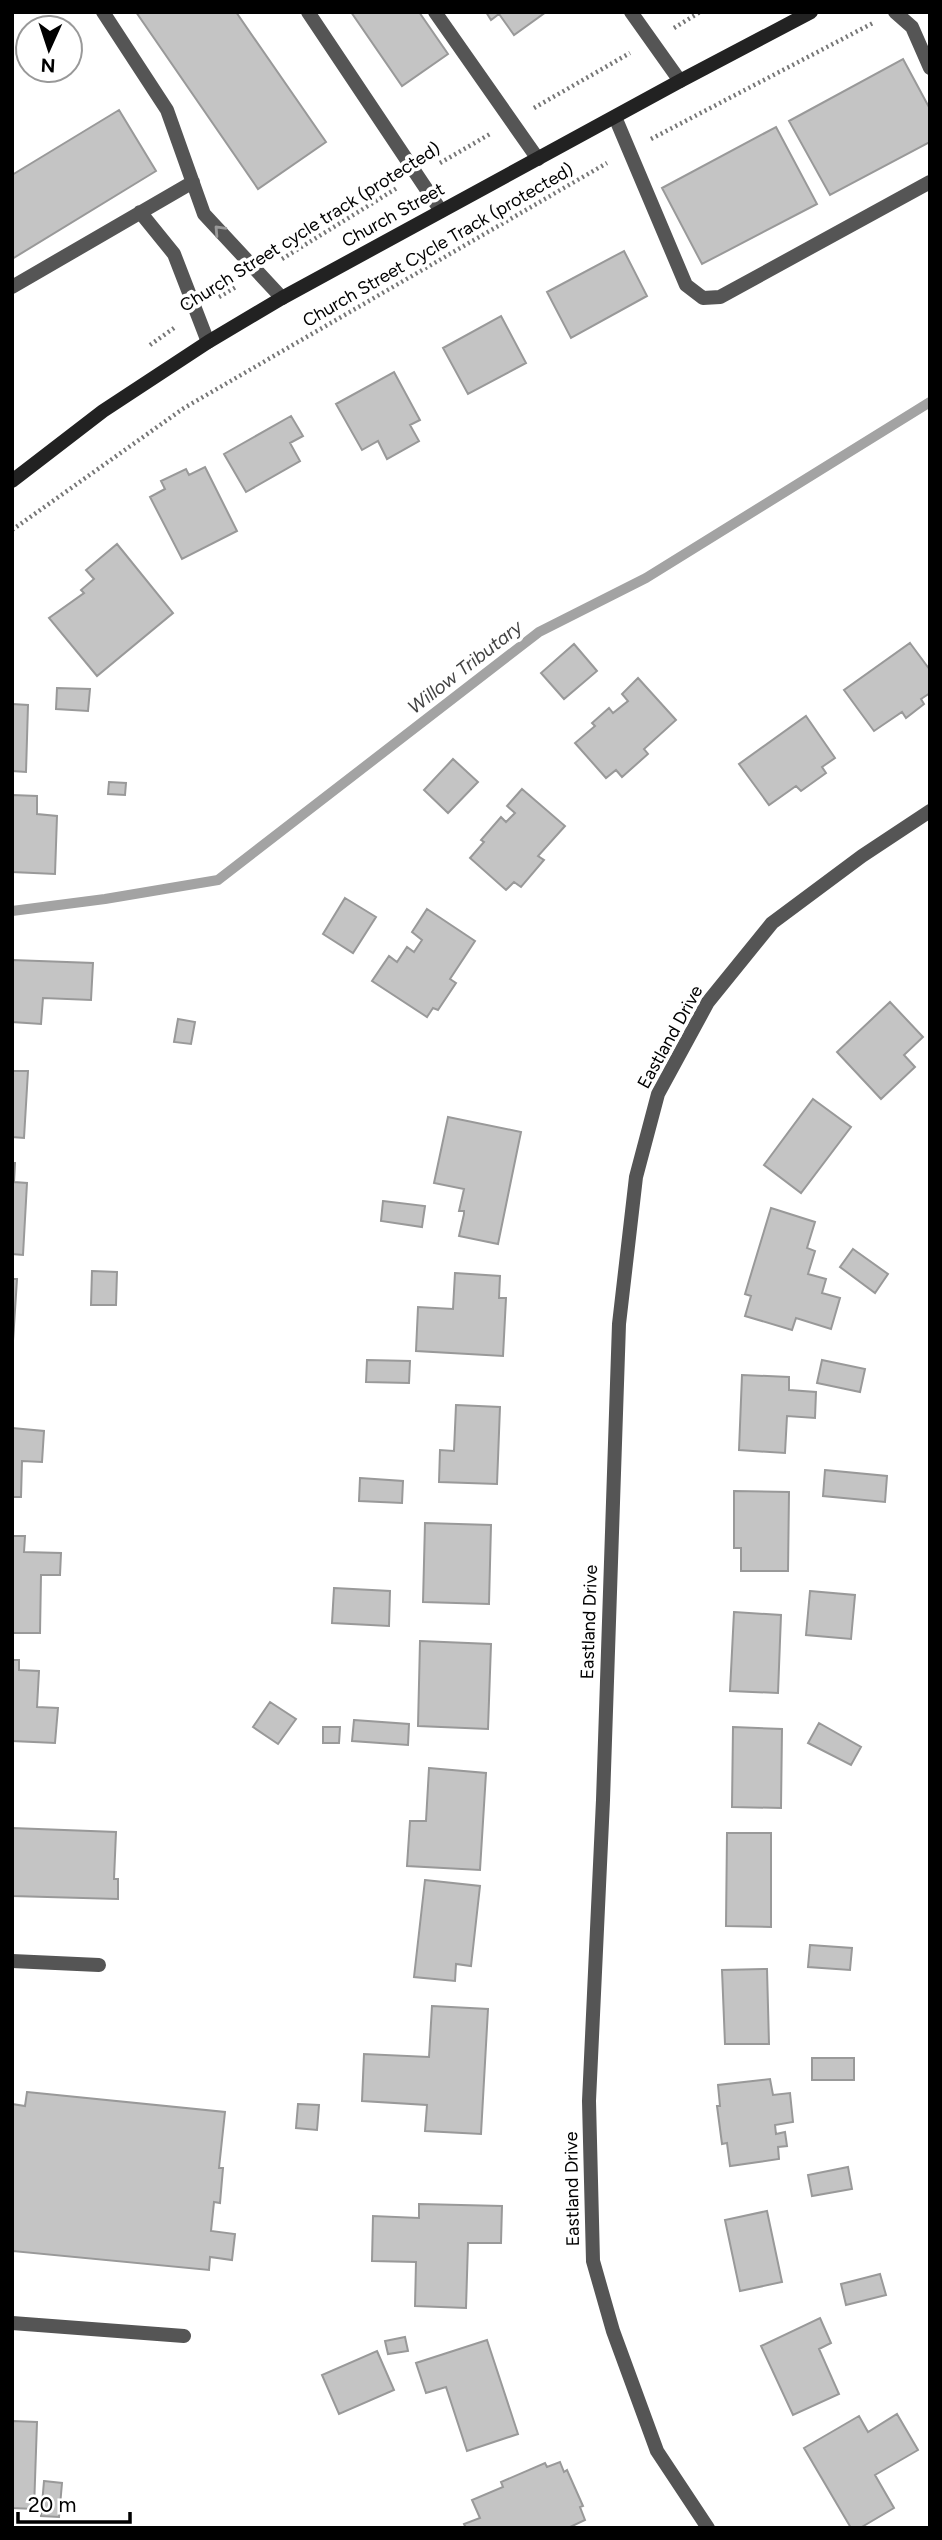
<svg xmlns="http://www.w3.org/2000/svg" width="942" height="2540" font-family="Figtree,sans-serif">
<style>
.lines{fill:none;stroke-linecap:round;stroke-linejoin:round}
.stream{stroke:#a3a3a3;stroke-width:10}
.building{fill:#c4c4c4;stroke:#999;stroke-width:2}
.path{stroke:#777;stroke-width:4.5;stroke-dasharray:2 3.5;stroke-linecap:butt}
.service{stroke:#555;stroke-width:14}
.minor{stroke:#555;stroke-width:14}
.secondary{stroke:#222;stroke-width:14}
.oneway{stroke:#999}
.labels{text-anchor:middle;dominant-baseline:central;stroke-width:7;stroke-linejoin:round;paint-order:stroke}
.street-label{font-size:18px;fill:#000;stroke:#fff}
.water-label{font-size:19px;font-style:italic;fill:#444;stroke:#fff}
</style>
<rect width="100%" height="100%" fill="#fff"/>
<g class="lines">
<!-- stream -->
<path class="stream" d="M12,911L105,899L218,880L539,632L646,578L930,402"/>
</g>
<!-- building -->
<path class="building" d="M136,12H236L326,142L258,189Z
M351,12H419L448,54L402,86Z
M486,12H546L514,35L499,14L491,20Z
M903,59L930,109V142L830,195L789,121Z
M119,110L156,171L12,259V175Z
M776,127L817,204L702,264L662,188Z
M624,251L647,296L571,338L547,292Z
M501,316L526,363L468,394L443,348Z
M394,372L420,420L410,425L419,441L387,459L378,441L362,450L336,404Z
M291,416L303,436L290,443L300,461L246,492L224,454Z
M205,467L237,531L182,559L150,497L165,489L161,481L186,469L189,475Z
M117,544L173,613L97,676L49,618L84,593L81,590L94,579L86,570Z
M910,643L930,670V693L921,699L924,704L906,718L902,712L874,731L844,690Z
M574,644L597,671L564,699L541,673Z
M638,678L676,720L644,749L648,754L622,777L616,770L606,778L575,743L595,726L592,723L609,708L613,713L628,701L622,694Z
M57,688L90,689L88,711L56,709Z
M12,704L28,705L26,772L12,771Z
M806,716L835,758L822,767L826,773L801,791L796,786L769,805L739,764Z
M453,759L478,782L448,813L424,790Z
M109,782L126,783L125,795L108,794Z
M522,789L565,826L538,856L544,860L521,887L514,882L506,890L470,858L484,842L481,840L501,817L506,822L515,813L507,806Z
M12,795L37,796V814L57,816L55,874L12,872Z
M345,898L376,917L353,953L323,934Z
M427,909L475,941L450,979L456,983L438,1010L433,1008L427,1017L372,981L389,956L397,962L407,947L414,952L422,940L412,932Z
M12,960L93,963L91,1000L43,998L41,1024L12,1022Z
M890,1002L923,1037L904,1055L915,1067L881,1099L837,1052Z
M178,1019L195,1022L191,1044L174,1042Z
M12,1071H28L24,1138L12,1137Z
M813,1099L851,1127L801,1193L764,1165Z
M448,1117L521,1132L498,1244L459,1236L464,1214V1211H459L464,1189L434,1183Z
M12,1163H15L14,1182L27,1183L23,1255L12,1254Z
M383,1201L425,1206L422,1227L381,1221Z
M771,1208L815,1222L807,1248L815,1251L808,1274L826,1279L822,1293L840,1298L831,1329L796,1318L792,1330L745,1316L751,1296L745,1294Z
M853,1249L888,1274L875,1293L840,1267Z
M92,1271L117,1272L116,1305H91Z
M455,1273L500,1276L499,1298H506L503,1356L416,1351L418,1307L453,1309Z
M12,1279H17L13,1341H12Z
M367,1360L410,1361L409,1383L366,1382Z
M822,1360L865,1369L860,1392L817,1383Z
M742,1375L789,1377V1390L816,1392L815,1418L787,1416L785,1453L739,1450Z
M456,1405L500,1407L497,1484L439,1482L440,1450L454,1451Z
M12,1428L44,1431L42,1462L22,1461L21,1497H12Z
M825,1470L887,1476L885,1502L823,1496Z
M360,1478L403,1481L402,1503L359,1501Z
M734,1491L789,1492L788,1571H741V1548H734Z
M425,1523L491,1525L489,1604L423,1602Z
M12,1536H25L24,1552L61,1553L60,1575H41L40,1633H12Z
M334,1588L390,1591L389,1626L332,1623Z
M810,1591L855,1595L851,1639L806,1635Z
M734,1612L781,1615L778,1693L730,1691Z
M420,1641L491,1644L488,1729L418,1726Z
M12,1660H19V1670L39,1671L37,1707L58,1708L55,1743L12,1741Z
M270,1702L296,1719L278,1744L253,1727Z
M354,1720L409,1724L408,1745L352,1741Z
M819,1723L861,1747L851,1765L808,1743Z
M323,1727H340L339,1743H323Z
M733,1727L782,1729L781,1808L732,1807Z
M429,1768L486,1773L480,1870L407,1866L410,1821H426Z
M12,1828L116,1832L114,1879H118V1899L12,1896Z
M727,1833H771V1927L726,1926Z
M425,1880L480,1886L471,1966L456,1964L455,1981L414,1977Z
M810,1945L852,1948L850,1970L808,1967Z
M767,1969L769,2044H725L722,1970Z
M432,2006L488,2009L481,2134L425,2131L427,2105L362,2101L364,2054L429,2057Z
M812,2058H854V2080H812Z
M770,2079L773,2095L790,2093L793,2122L775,2125L776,2134L785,2132L787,2146L778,2147L779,2159L730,2166L727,2143L722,2144L717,2106H720L718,2085Z
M27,2092L225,2112L219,2168H223L220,2203L214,2202L211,2231L235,2234L232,2260L210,2257L209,2270L13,2251L12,2255V2104L25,2106Z
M298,2104L319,2105L317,2130L296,2128Z
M848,2167L852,2189L812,2196L808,2175Z
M419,2204L502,2206L501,2243H468L466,2308L415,2306L416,2262L372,2261L373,2216L419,2218Z
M767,2211L782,2282L740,2291L725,2220Z
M880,2274L886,2295L846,2305L841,2284Z
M820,2318L831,2343L819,2349L839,2394L793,2415L761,2346Z
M405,2337L408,2351L388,2354L385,2341Z
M487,2340L518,2434L467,2451L446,2387L426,2393L416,2363Z
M377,2351L394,2390L339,2414L322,2375Z
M897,2414L918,2450L875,2475L894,2508L860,2528H851L804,2448L859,2416L868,2432Z
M12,2421L37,2422L34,2509L12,2508Z
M560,2462L564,2472L567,2470L583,2506L580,2507L585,2520L568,2528H466L464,2524L480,2518L472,2500L503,2487L501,2482L545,2463L547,2467Z
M44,2481L62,2483L59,2517L41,2516Z"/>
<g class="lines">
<!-- path -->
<path class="path" d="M674,28L700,12
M534,108L630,53
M651,139L873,23
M440,163L490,134
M282,259L397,188
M219,297L236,287
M150,345L174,328
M12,530L184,408L607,163"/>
<!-- service -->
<path class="service" d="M103,12L167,110L204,214L282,298
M308,12L441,211
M435,12L538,159
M895,12L912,27L930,68
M615,117L686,285L703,298L720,297L930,182
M140,212L174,254L208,342
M12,287L193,182
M12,1961L99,1965
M12,2323L184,2336"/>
<!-- minor -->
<path class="minor" d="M631,12L680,81
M708,2528L657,2451L613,2331L593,2261L589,2101L603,1800L619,1324L636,1177L658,1094L708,1002L772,923L862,856L930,811"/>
<!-- secondary -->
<path class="secondary" d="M12,481L103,411L208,342L282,298L680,81L811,12"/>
</g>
<!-- one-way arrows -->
<defs><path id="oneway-chevron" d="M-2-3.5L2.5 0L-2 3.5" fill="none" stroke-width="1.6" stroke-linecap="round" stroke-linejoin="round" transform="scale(1.75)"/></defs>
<use class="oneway" href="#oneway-chevron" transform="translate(219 230) rotate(-133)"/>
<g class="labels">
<!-- street labels -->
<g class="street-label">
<text transform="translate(393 215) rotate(-29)">Church Street</text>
<text transform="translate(310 227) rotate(-32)">Church Street cycle track (protected)</text>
<text transform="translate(438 245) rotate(-30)">Church Street Cycle Track (protected)</text>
<text transform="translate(670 1037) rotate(-61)">Eastland Drive</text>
<text transform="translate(589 1622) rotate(-88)">Eastland Drive</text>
<text transform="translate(572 2189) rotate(-91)">Eastland Drive</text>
</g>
<!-- water labels -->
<g class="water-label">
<text transform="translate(465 667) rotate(-38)">Willow Tributary</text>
</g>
</g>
<!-- border -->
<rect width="942" height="2540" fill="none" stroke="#000000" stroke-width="28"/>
<!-- north arrow -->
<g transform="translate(49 49) rotate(183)"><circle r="33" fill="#ffffff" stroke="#999999" stroke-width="2"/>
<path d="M0-5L12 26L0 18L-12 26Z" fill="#000000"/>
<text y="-10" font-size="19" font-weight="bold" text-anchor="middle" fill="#000000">N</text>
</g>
<!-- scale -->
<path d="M18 2512v10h112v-10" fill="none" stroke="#000000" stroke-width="3.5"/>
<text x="28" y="2512" font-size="21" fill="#000000" stroke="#ffffff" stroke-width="5" paint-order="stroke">20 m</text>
</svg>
